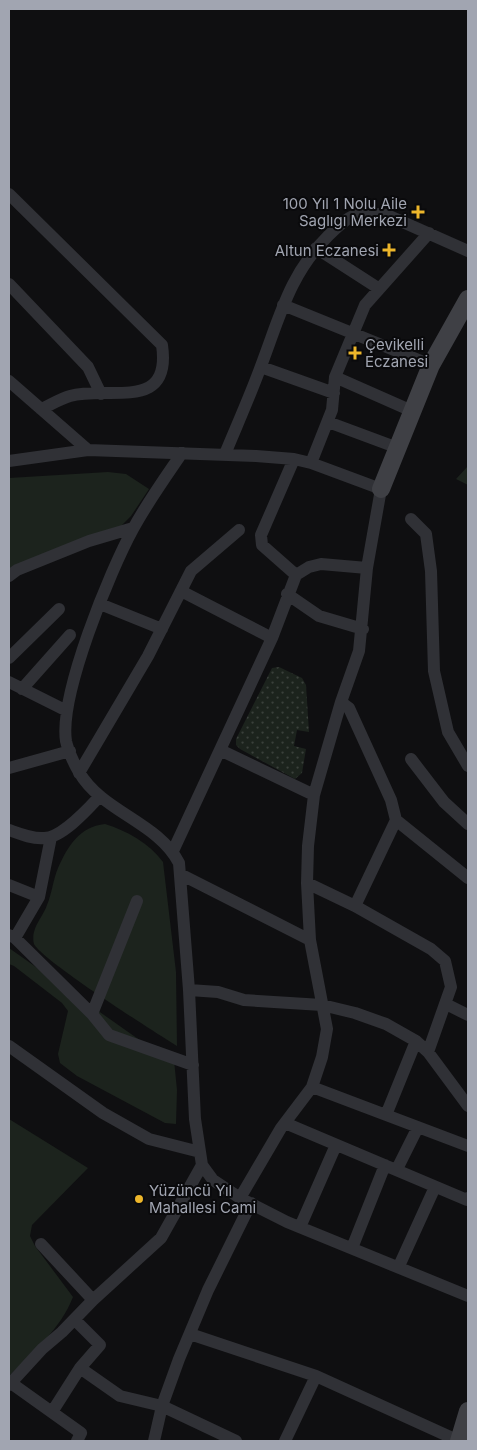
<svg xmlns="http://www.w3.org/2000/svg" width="477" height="1450" font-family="Inter,sans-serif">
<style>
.green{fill:#1c231d}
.park{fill:url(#park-dots)}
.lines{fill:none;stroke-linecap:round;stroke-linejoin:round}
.street{stroke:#303136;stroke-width:12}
.secondary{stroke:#3f4045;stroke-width:18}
.poi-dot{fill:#edb62b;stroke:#0a0a0c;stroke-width:2}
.labels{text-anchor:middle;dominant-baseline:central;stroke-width:4;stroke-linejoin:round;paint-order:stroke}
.poi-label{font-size:15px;fill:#a1a5b1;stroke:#0a0a0c;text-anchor:end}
</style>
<defs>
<pattern id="park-dots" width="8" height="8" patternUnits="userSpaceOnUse" patternTransform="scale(1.25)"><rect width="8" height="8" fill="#1c231d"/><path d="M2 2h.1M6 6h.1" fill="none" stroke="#3a403b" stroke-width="1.8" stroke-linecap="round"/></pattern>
</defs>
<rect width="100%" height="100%" fill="#0f0f11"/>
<!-- green -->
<path class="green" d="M468,466V485L456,479Z
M108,472L126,474L149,489L131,516L117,530L9,578V478Z
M105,824C127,831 149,843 163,862L176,972L177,1046C153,1031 43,961 34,944C33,941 33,935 34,932C36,923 44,914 47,905C52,893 53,880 58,868C68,846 79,827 105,824Z
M9,948L141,1041L174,1060L177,1090L176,1124L165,1123L77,1076L60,1063L58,1054L68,1011L62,1003L14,966L9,964Z
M9,1119L88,1168L32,1225L30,1236L35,1246L73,1297C60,1330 33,1352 9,1376Z"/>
<!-- park -->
<path class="park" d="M279,667L302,678L306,685L309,732L297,730L294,746L306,749L302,773L295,779L240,749L236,745V739L272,668Z"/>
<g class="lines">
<!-- street -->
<path class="street" d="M9,194L162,345C172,413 108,385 70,396C60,399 50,405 41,409
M316,248L378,288
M9,284L88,367L101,394
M283,305L431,365
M261,367L334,393
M335,377L412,411
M9,381L88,450
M328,422L398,448
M182,453C165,478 147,503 133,529C110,571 59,695 66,741C68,750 74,764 79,772C102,812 158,822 179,863L189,990L195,1119L202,1165L213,1180L240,1198L287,1222L468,1296
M225,454C237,425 250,396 261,366C280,316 290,273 329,235C336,228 344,220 353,216C363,211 377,214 387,215L468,251
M294,459L261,535L262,545L296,575
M9,461L88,450L256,456L294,459L311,463L381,489L367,568L359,651L341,702L314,795L308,846L307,883L310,940L327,1029L322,1057L312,1087L281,1128L240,1198
M311,463L332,410L335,377L365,305L429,233
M411,519L426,534L431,571L434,671L448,732L468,766
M9,576L17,570L89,541L133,528
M181,591L272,638
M287,594L319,616L363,629
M100,604L162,629
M9,658L59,609
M9,682L67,711
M22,689L70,635
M341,702L349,708L391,800L396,820L355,906
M220,750L314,795
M411,759L444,802L468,824
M9,768L70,751
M79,773L148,656L191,571L239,530
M396,820L468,878
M9,830C20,834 32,839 44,838C62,838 88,809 100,796
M173,851L272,638L296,575L309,567L321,564L367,568
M180,874L310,940
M307,883L355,906L431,949L445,961L451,987L428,1052
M9,885L39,897
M9,935L15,938L39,897L51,837
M15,938L92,1014L109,1035L193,1065
M189,990L218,992L244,1000L322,1005L355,1013L386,1024L416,1041L428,1052L468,1106
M446,1004L468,1015
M92,1014L137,901
M9,1046L103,1113L149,1139L200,1152
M312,1087L468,1146
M386,1115L416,1041
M285,1123L467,1200L468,1198
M397,1169L418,1127
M300,1227L336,1145
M41,1244L93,1300
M352,1248L385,1165
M399,1266L435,1187
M190,1334L316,1376L459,1441
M80,1368L120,1396L162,1406L236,1441
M11,1383L81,1433L77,1441
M9,1385L42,1349L62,1332L93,1300L161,1238L202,1165
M52,1412L80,1368L100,1345L75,1320
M154,1441L162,1406L179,1359L208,1290L251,1203
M285,1441L316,1376"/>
<!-- secondary -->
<path class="secondary" d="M381,489L431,365L468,299
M459,1441L468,1411"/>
</g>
<!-- markers -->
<g class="poi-dot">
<path d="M415.5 204.5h5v5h5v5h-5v5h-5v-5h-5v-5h5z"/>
<path d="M386.5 242.5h5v5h5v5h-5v5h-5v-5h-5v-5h5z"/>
<path d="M352.5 345.5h5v5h5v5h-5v5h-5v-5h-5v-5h5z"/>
<circle cx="139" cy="1199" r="5"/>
</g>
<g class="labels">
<!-- poi labels -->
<g class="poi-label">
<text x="407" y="203">100 Yıl 1 Nolu Aile<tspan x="407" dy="17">Saglıgı Merkezi</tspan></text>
<text x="379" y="250">Altun Eczanesi</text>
<text x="365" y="344" text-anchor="start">Çevikelli<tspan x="365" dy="17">Eczanesi</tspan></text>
<text x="149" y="1190" text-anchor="start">Yüzüncü Yıl<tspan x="149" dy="17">Mahallesi Cami</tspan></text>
</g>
</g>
<!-- border -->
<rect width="477" height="1450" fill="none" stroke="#a1a5b1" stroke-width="20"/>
</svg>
